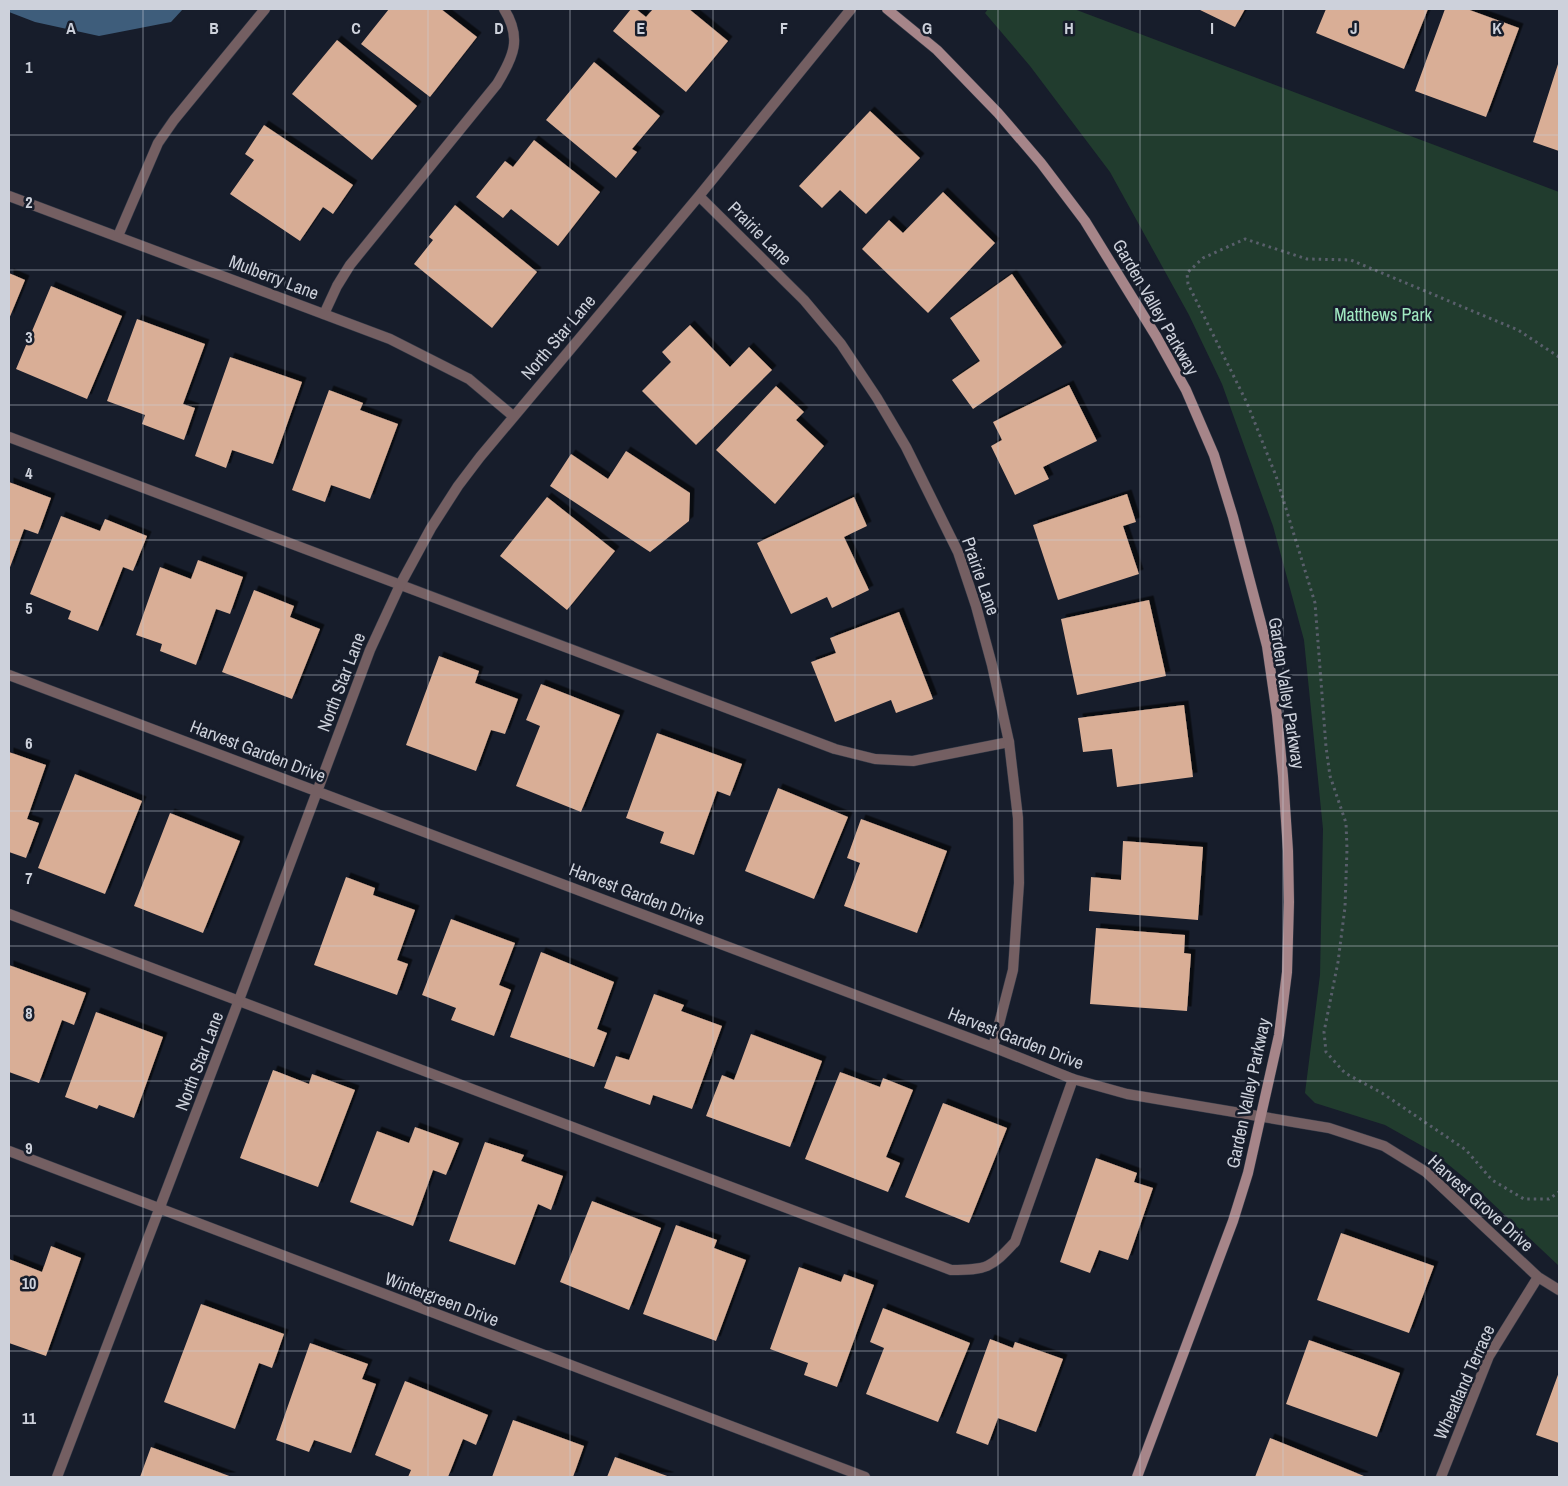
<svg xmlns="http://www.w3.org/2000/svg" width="1568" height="1486" font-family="'Archivo Narrow',sans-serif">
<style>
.green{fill:#213c2e}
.water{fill:#3e5d7b}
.building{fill:#d9ae96;filter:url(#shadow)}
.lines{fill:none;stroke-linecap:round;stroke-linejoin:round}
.lane-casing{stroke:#343a47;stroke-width:11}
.street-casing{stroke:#343a47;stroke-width:11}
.secondary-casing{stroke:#343a47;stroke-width:11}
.path{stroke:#595f6b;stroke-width:3;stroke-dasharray:2.5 4;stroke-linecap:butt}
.lane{stroke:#745f62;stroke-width:10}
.street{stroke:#745f62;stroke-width:10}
.secondary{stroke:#a68589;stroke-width:10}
.grid{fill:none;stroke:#cdd1db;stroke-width:1;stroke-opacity:0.55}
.labels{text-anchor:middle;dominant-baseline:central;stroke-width:5;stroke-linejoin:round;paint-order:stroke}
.street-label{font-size:18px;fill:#cdd1db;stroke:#171d2b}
.park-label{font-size:18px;fill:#a0e8c1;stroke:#171d2b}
.grid-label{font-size:16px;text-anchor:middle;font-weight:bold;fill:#cdd1db;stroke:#171d2b;stroke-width:5;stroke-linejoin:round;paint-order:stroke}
</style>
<defs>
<filter id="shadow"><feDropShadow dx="4.5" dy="-4.5" stdDeviation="0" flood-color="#0009"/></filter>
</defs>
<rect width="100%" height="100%" fill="#171d2b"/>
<!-- green -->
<path class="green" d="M988,9H1074L1559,192V1266L1472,1184L1433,1152L1385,1125L1315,1103L1305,1093L1320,975L1323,829L1304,640L1273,526L1222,384L1189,315L1110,172L1030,66L985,13Z"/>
<!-- water -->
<path class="water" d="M9,9H183L171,22L99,36L35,22L9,12Z"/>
<!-- building -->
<path class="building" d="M389,9H441L477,37L430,97L361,44Z
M631,9H636L646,17L653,9H689L728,41L686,92L613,31Z
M1198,9H1245L1235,27Z
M1326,9H1428L1404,69L1316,33Z
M1445,9H1467L1519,28L1486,117L1415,91Z
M337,40L417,106L372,160L292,94Z
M1559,61V151L1533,142Z
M594,62L660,116L632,149L637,152L616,178L546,120Z
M870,111L920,158L866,214L840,190L822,208L799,186Z
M264,125L353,185L333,214L323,207L300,241L230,194L254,160L245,154Z
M534,140L600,192L558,246L511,209L503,218L476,197L505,161L513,167Z
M943,192L995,243L928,313L862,249L889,220L903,233Z
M455,205L537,272L492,328L414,264L433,240L429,237Z
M9,273L25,280L9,319Z
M1012,274L1062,347L973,409L952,380L980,361L950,318Z
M51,286L122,316L87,399L16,369Z
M137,319L205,344L183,404L195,408L184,440L142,424L145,415L107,401Z
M690,325L730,367L749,347L772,370L696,445L642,391L671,362L662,352Z
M230,357L302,382L273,464L232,450L226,468L195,456Z
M1069,385L1097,441L1043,467L1049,479L1015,495L991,446L1002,440L993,422Z
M776,386L804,412L796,420L824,446L775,504L716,450Z
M329,390L363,403L360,410L398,424L370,499L331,485L325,502L292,490Z
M626,451L690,493L689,521L650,552L550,486L571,454L608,479Z
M9,482L51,498L38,534L24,529L9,570Z
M1127,494L1136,522L1123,526L1139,574L1058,600L1033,525Z
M547,497L615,551L567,610L500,556Z
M854,497L867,526L844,537L869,590L832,608L827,597L791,614L757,543Z
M61,516L100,531L105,519L147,536L133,571L123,567L98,631L68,619L71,611L30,594Z
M198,560L243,577L230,614L216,609L196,665L160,651L162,644L136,635L160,567L191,579Z
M254,590L294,606L290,617L320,629L292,699L222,672Z
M1149,600L1166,676L1077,695L1061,619Z
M899,612L933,699L896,713L891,700L835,722L811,662L836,653L830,638Z
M439,656L479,671L475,683L518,699L505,734L491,730L476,771L406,745Z
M541,684L620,715L581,812L516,786L540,726L526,720Z
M1184,705L1193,777L1117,787L1112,749L1083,752L1078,718Z
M657,733L742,764L730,796L717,791L694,855L660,843L664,832L626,818Z
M9,752L46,765L27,819L39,823L26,858L9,852Z
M75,774L142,801L105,894L38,868Z
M778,788L848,817L814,899L745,871Z
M170,813L240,841L203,933L134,906Z
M861,819L947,851L917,933L844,906L860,863L847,858Z
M1123,841L1203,847L1198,920L1089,911L1091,877L1121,880Z
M346,877L375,888L373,895L415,910L397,960L408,964L397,995L314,965Z
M451,919L515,943L499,985L511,990L494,1036L451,1020L456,1008L422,995Z
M1096,928L1185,935L1184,953L1191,954L1187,1011L1090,1004Z
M541,952L614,982L597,1029L607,1033L594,1067L510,1037Z
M9,965L86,993L74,1025L62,1020L39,1083L9,1072Z
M654,994L684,1005L681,1011L722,1026L692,1109L653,1095L650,1105L604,1088L616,1056L629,1060Z
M96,1012L163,1037L134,1118L99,1105L97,1109L65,1097Z
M751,1034L822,1061L790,1147L706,1116L722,1075L734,1080Z
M273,1070L309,1084L312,1074L355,1090L318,1187L240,1158Z
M840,1072L880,1087L883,1078L913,1090L886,1157L900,1163L888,1192L805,1159Z
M943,1103L1007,1128L969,1223L905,1197Z
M415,1127L459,1143L446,1175L433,1170L413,1226L350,1202L377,1131L409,1143Z
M485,1142L524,1155L521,1161L563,1176L551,1210L538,1204L515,1265L449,1241Z
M1096,1158L1137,1173L1134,1182L1153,1188L1128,1260L1099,1250L1090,1273L1060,1262Z
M592,1201L661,1228L629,1310L560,1282Z
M676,1225L717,1240L714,1248L746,1260L716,1341L643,1314Z
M1341,1233L1434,1266L1409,1333L1317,1300Z
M51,1246L81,1258L46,1356L9,1343V1259L42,1272Z
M799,1267L841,1282L844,1274L874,1285L837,1387L804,1375L808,1363L770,1349Z
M201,1304L284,1334L272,1368L259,1363L235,1429L164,1402Z
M883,1308L970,1343L938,1422L866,1394L884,1348L870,1342Z
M990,1339L1013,1348L1015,1342L1063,1359L1036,1432L998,1418L988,1445L956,1433Z
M1309,1340L1400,1373L1377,1437L1286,1404Z
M310,1343L368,1364L362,1379L376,1384L351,1453L314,1440L309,1452L276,1440Z
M1559,1372V1443L1536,1435Z
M405,1381L488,1415L476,1445L463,1439L448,1477H408L411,1470L375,1455Z
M513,1420L584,1446L573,1477H492Z
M1270,1438L1364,1476L1363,1477H1255Z
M151,1447L232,1477H140Z
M615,1457L670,1477H607Z"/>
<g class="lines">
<defs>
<path id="lane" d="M324,314L337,286L350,265L497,84C514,56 522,38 504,9
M9,437L835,749L875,759L913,761L1009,742
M9,914L951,1270C987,1270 991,1268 1015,1242L1073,1079"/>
<path id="street" d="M9,196L390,339L469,379L513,416
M699,196L804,300L841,344L877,398L906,447L958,552L976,606L992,665L1009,742L1018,818L1019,883L1013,970L993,1047
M118,236L158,143L174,120L265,9
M9,675L993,1047L1073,1079L1127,1094L1329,1128L1384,1146L1426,1172L1538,1277L1559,1290
M9,1151L865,1477
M57,1477L239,1000L370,650L400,585L431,528L458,486L480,457L699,196L851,9
M1441,1477L1489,1356L1538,1277"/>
<path id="secondary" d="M887,9L937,50L998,113L1041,163L1085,221L1156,336L1186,390L1214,455L1233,517L1267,646L1277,715L1283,776L1288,851L1289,902L1287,972L1279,1035L1248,1173L1233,1221L1137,1477"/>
</defs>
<!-- lane casing -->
<use href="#lane" class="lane-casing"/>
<!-- street casing -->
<use href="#street" class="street-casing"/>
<!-- secondary casing -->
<use href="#secondary" class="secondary-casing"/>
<!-- path -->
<path class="path" d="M1559,357L1518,330L1351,260L1307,259L1245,239L1203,258L1187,273L1188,284L1247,403L1276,476L1315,603L1326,747L1330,776L1346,823L1347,849L1345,907L1338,962L1324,1032L1326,1052L1345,1073L1382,1093L1466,1150L1492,1180L1524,1199H1549L1559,1192"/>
<!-- lane -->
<use href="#lane" class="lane"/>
<!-- street -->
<use href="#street" class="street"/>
<!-- secondary -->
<use href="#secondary" class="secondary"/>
</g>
<!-- grid -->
<path class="grid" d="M143,9V1477M285,9V1477M428,9V1477M570,9V1477M713,9V1477M855,9V1477M998,9V1477M1140,9V1477M1283,9V1477M1425,9V1477M9,135H1559M9,270H1559M9,405H1559M9,540H1559M9,675H1559M9,811H1559M9,946H1559M9,1081H1559M9,1216H1559M9,1351H1559"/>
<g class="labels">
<!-- street labels -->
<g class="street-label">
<text transform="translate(760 233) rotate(45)">Prairie Lane</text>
<text transform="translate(274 277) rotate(21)">Mulberry Lane</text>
<text transform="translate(1156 307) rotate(60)">Garden Valley Parkway</text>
<text transform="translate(558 337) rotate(-50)">North Star Lane</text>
<text transform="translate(981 576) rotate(71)">Prairie Lane</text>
<text transform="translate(341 682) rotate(-69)">North Star Lane</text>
<text transform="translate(1287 693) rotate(81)">Garden Valley Parkway</text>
<text transform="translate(258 751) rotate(21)">Harvest Garden Drive</text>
<text transform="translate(637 894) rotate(21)">Harvest Garden Drive</text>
<text transform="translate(1016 1038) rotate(21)">Harvest Garden Drive</text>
<text transform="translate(199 1061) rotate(-69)">North Star Lane</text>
<text transform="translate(1248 1093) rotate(-78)">Garden Valley Parkway</text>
<text transform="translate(1481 1203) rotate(42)">Harvest Grove Drive</text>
<text transform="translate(442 1299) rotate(21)">Wintergreen Drive</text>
<text transform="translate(1464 1382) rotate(-66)">Wheatland Terrace</text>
</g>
<!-- park labels -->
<g class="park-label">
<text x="1383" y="314">Matthews Park</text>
</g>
</g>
<g class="grid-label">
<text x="71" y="34">A</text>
<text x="214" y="34">B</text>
<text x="356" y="34">C</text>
<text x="499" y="34">D</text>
<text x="641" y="34">E</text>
<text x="784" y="34">F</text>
<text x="927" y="34">G</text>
<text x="1069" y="34">H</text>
<text x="1212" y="34">I</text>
<text x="1354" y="34">J</text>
<text x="1497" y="34">K</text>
<text x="29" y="73">1</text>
<text x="29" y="208">2</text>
<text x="29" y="343">3</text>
<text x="29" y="479">4</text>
<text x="29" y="614">5</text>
<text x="29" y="749">6</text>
<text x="29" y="884">7</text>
<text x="29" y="1019">8</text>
<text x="29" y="1154">9</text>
<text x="29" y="1289">10</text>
<text x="29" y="1424">11</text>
</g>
<!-- border -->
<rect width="1568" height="1486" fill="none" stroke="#cdd1db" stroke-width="20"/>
</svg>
